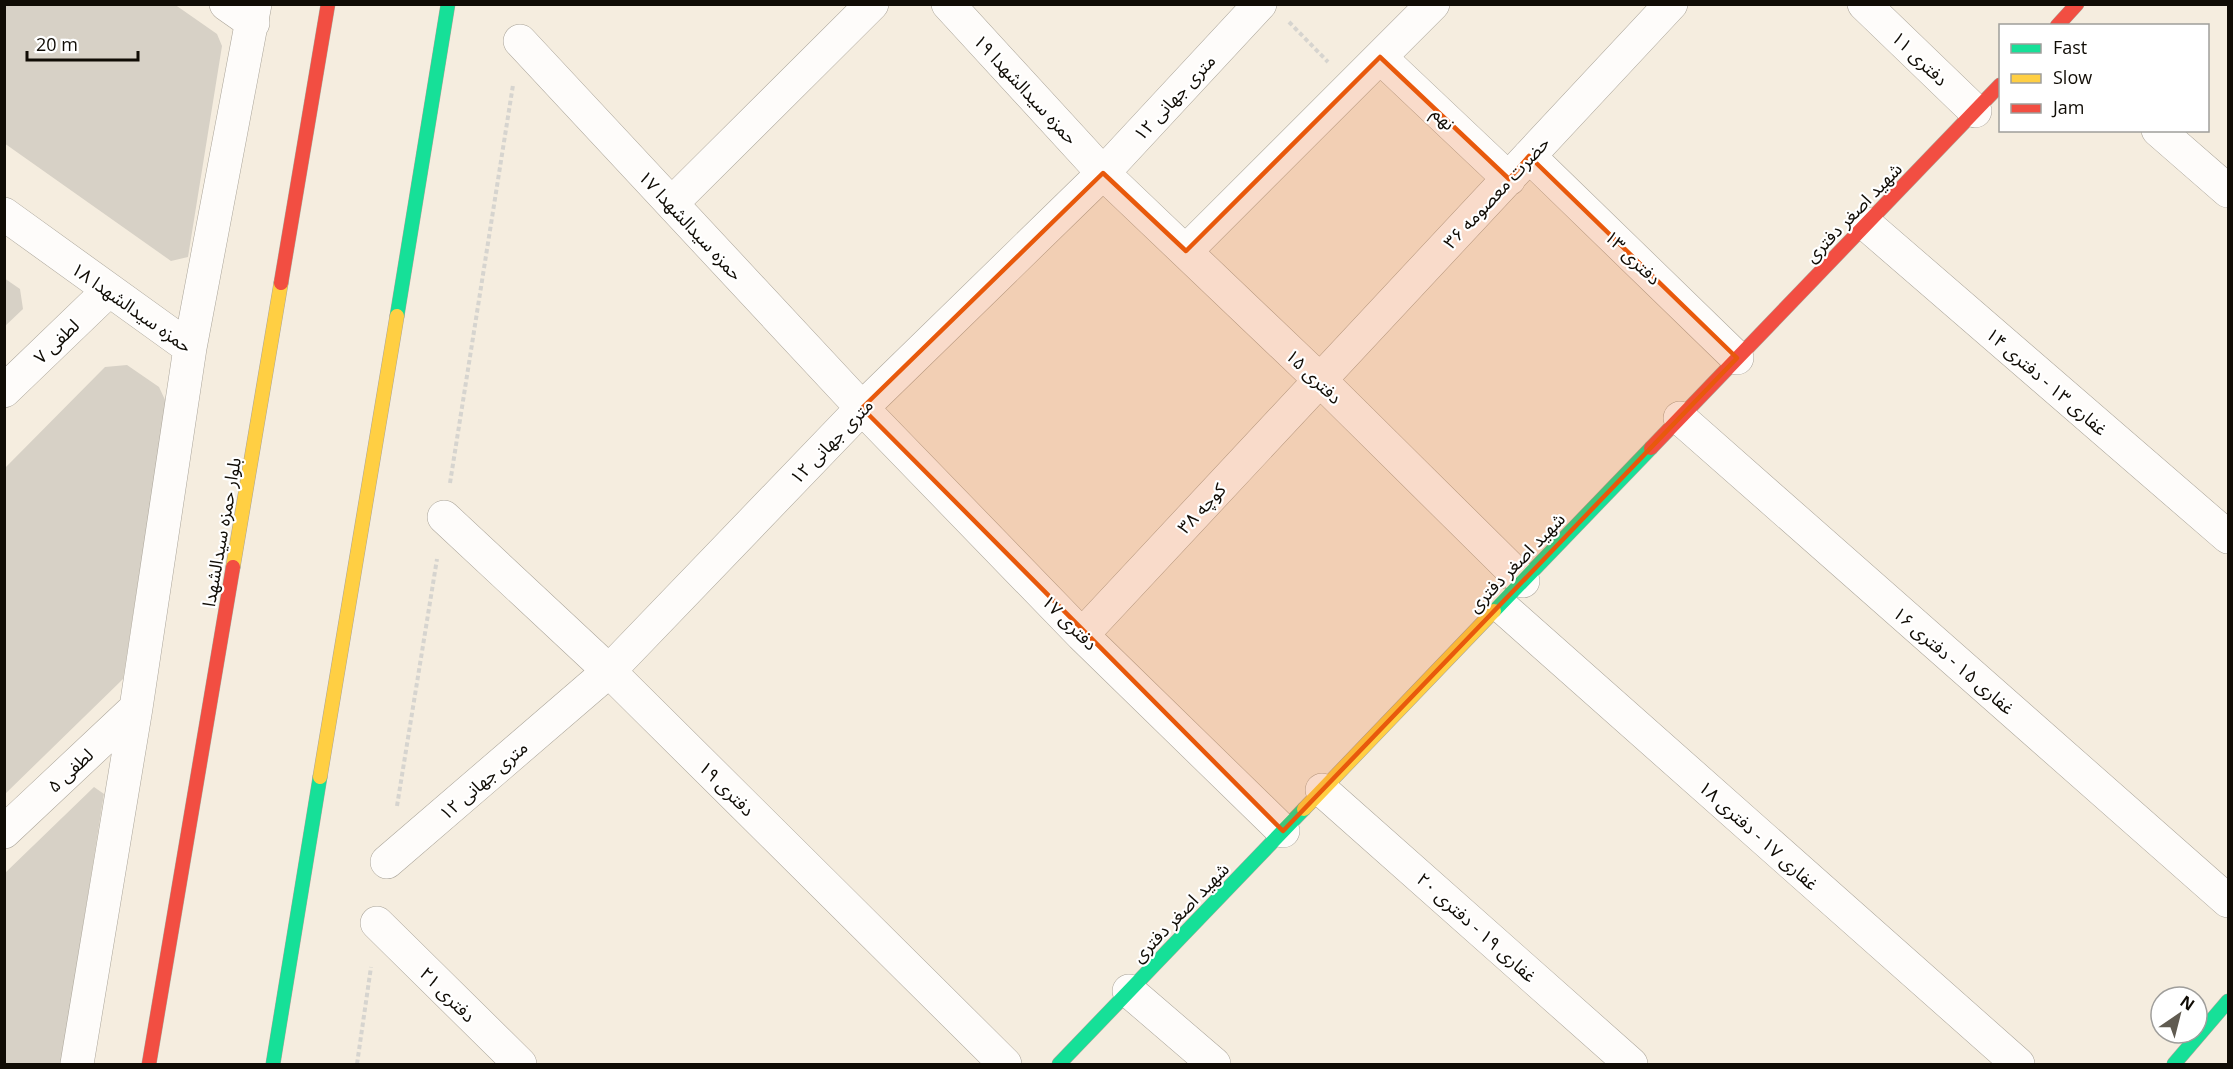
<svg xmlns="http://www.w3.org/2000/svg" width="2233" height="1069" font-family="'Open Sans','Noto Sans Arabic',sans-serif">
<style>
.building{fill:#d7d1c6}
.lines{fill:none;stroke-linecap:round;stroke-linejoin:round}
.street-casing{stroke:#aaa499;stroke-width:34}
.fast-casing{stroke:#aaa499;stroke-width:15}
.slow-casing{stroke:#aaa499;stroke-width:15}
.jam-casing{stroke:#aaa499;stroke-width:15}
.path{stroke:#d6d4cf;stroke-width:4;stroke-dasharray:4.5 3;stroke-linecap:butt}
.street{stroke:#fefcfa;stroke-width:33}
.fast{stroke:#16e098;stroke-width:14}
.slow{stroke:#ffcf43;stroke-width:14}
.jam{stroke:#f24e42;stroke-width:14}
.marked{fill:#e8590c;fill-opacity:0.2;stroke:#e8590c;stroke-width:4.5;stroke-linejoin:round}
.labels{text-anchor:middle;dominant-baseline:central;stroke-width:4.5;stroke-linejoin:round;paint-order:stroke}
.street-label{font-size:18px;fill:#100c05;stroke:#fff}
</style>
<rect width="100%" height="100%" fill="#f5eddf"/>
<!-- building -->
<path class="building" d="M4,4H174L217,34L222,46L188,257L171,261L4,143Z
M4,278L20,289L23,309L4,327Z
M127,365L159,387L166,402L123,679L4,795V469L105,367Z
M94,787L104,794L61,1064H4V874Z"/>
<g class="lines">
<defs>
<path id="street" d="M226,4L253,23
M948,4L1103,173L1320,380L1523,581
M1864,4L1975,111
M520,41L862,408L1082,635L1283,831
M1380,57L1509,179
M2158,130L2228,191
M1529,156L1737,358
M672,203L872,4
M4,214L190,348
M1866,224L2228,537
M1186,251L1433,4
M4,391L108,291
M1680,418L2228,901
M444,517L609,671L1005,1064
M1500,605L2018,1064
M1082,635L1671,4
M1322,790L1631,1064
M4,832L136,708
M387,862L609,671L862,408L1103,173L1260,4
M377,923L520,1064
M1129,991L1214,1064
M77,1064L136,708L190,348L255,4"/>
<path id="fast" d="M397,316L448,4
M1494,611L1651,448
M273,1064L320,777
M1059,1064L1304,809
M2174,1064L2228,1001"/>
<path id="slow" d="M233,567L281,283
M320,777L397,316
M1304,809L1494,611"/>
<path id="jam" d="M2057,26L2077,4
M281,283L328,4
M1651,448L2000,85
M149,1064L233,567"/>
</defs>
<!-- street casing -->
<use href="#street" class="street-casing"/>
<!-- fast casing -->
<use href="#fast" class="fast-casing"/>
<!-- slow casing -->
<use href="#slow" class="slow-casing"/>
<!-- jam casing -->
<use href="#jam" class="jam-casing"/>
<!-- path -->
<path class="path" d="M1289,22L1328,62
M450,483L513,85
M397,806L437,559
M357,1064L371,967"/>
<!-- street -->
<use href="#street" class="street"/>
<!-- fast -->
<use href="#fast" class="fast"/>
<!-- slow -->
<use href="#slow" class="slow"/>
<!-- jam -->
<use href="#jam" class="jam"/>
</g>
<!-- marked area -->
<path class="marked" d="M1380,57L1509,179L1529,156L1737,358L1283,831L862,408L1103,173L1186,251Z"/>
<g class="labels">
<!-- street labels -->
<g class="street-label">
<text transform="translate(1920 58) rotate(44)">دفتری ۱۱</text>
<text transform="translate(1026 89) rotate(47)">حمزه سیدالشهدا ۱۹</text>
<text transform="translate(1174 97) rotate(-47)">۱۲ متری جهانی</text>
<text transform="translate(1444 118) rotate(44)">نهم</text>
<text transform="translate(1496 192) rotate(-47)">حضرت معصومه ۳۶</text>
<text transform="translate(1853 212) rotate(-46)">شهید اصغر دفتری</text>
<text transform="translate(691 225) rotate(47)">حمزه سیدالشهدا ۱۷</text>
<text transform="translate(1633 257) rotate(44)">دفتری ۱۳</text>
<text transform="translate(132 307) rotate(35)">حمزه سیدالشهدا ۱۸</text>
<text transform="translate(56 341) rotate(-44)">لطفی ۷</text>
<text transform="translate(1314 376) rotate(44)">دفتری ۱۵</text>
<text transform="translate(2047 381) rotate(41)">غفاری ۱۳ - دفتری ۱۴</text>
<text transform="translate(831 441) rotate(-46)">۱۲ متری جهانی</text>
<text transform="translate(1201 508) rotate(-47)">کوچه ۳۸</text>
<text transform="translate(221 532) rotate(-80)">بلوار حمزه سیدالشهدا</text>
<text transform="translate(1516 562) rotate(-46)">شهید اصغر دفتری</text>
<text transform="translate(1070 622) rotate(45)">دفتری ۱۷</text>
<text transform="translate(1954 660) rotate(41)">غفاری ۱۵ - دفتری ۱۶</text>
<text transform="translate(70 770) rotate(-43)">لطفی ۵</text>
<text transform="translate(483 780) rotate(-41)">۱۲ متری جهانی</text>
<text transform="translate(727 788) rotate(45)">دفتری ۱۹</text>
<text transform="translate(1759 835) rotate(42)">غفاری ۱۷ - دفتری ۱۸</text>
<text transform="translate(1180 912) rotate(-46)">شهید اصغر دفتری</text>
<text transform="translate(1477 927) rotate(42)">غفاری ۱۹ - دفتری ۲۰</text>
<text transform="translate(448 994) rotate(45)">دفتری ۲۱</text>
</g>
</g>
<!-- border -->
<rect width="2233" height="1069" fill="none" stroke="#100c05" stroke-width="12"/>
<!-- legend -->
<rect x="1999" y="24" width="210" height="108" fill="#ffffff" stroke="#9f9e9b" stroke-width="1.5"/>
<rect x="2011" y="44" width="30" height="9" fill="#16e098" stroke="#9f9e9b" stroke-width="1.5"/>
<text x="2053" y="54" font-size="18" fill="#100c05">Fast</text>
<rect x="2011" y="74" width="30" height="9" fill="#ffcf43" stroke="#9f9e9b" stroke-width="1.5"/>
<text x="2053" y="84" font-size="18" fill="#100c05">Slow</text>
<rect x="2011" y="104" width="30" height="9" fill="#f24e42" stroke="#9f9e9b" stroke-width="1.5"/>
<text x="2053" y="114" font-size="18" fill="#100c05">Jam</text>
<!-- north arrow -->
<g transform="translate(2179 1015) rotate(35)"><circle r="28" fill="#ffffff" stroke="#9f9e9b" stroke-width="1.5"/>
<path d="M0-4.5L10 22L0 15L-10 22Z" fill="#605b51"/>
<text y="-9" font-size="16" font-weight="bold" text-anchor="middle" fill="#100c05">N</text>
</g>
<!-- scale -->
<path d="M27 51v9h111v-9" fill="none" stroke="#100c05" stroke-width="3"/>
<text x="36" y="51" font-size="18" fill="#100c05" stroke="#ffffff" stroke-width="4.5" paint-order="stroke">20 m</text>
</svg>
